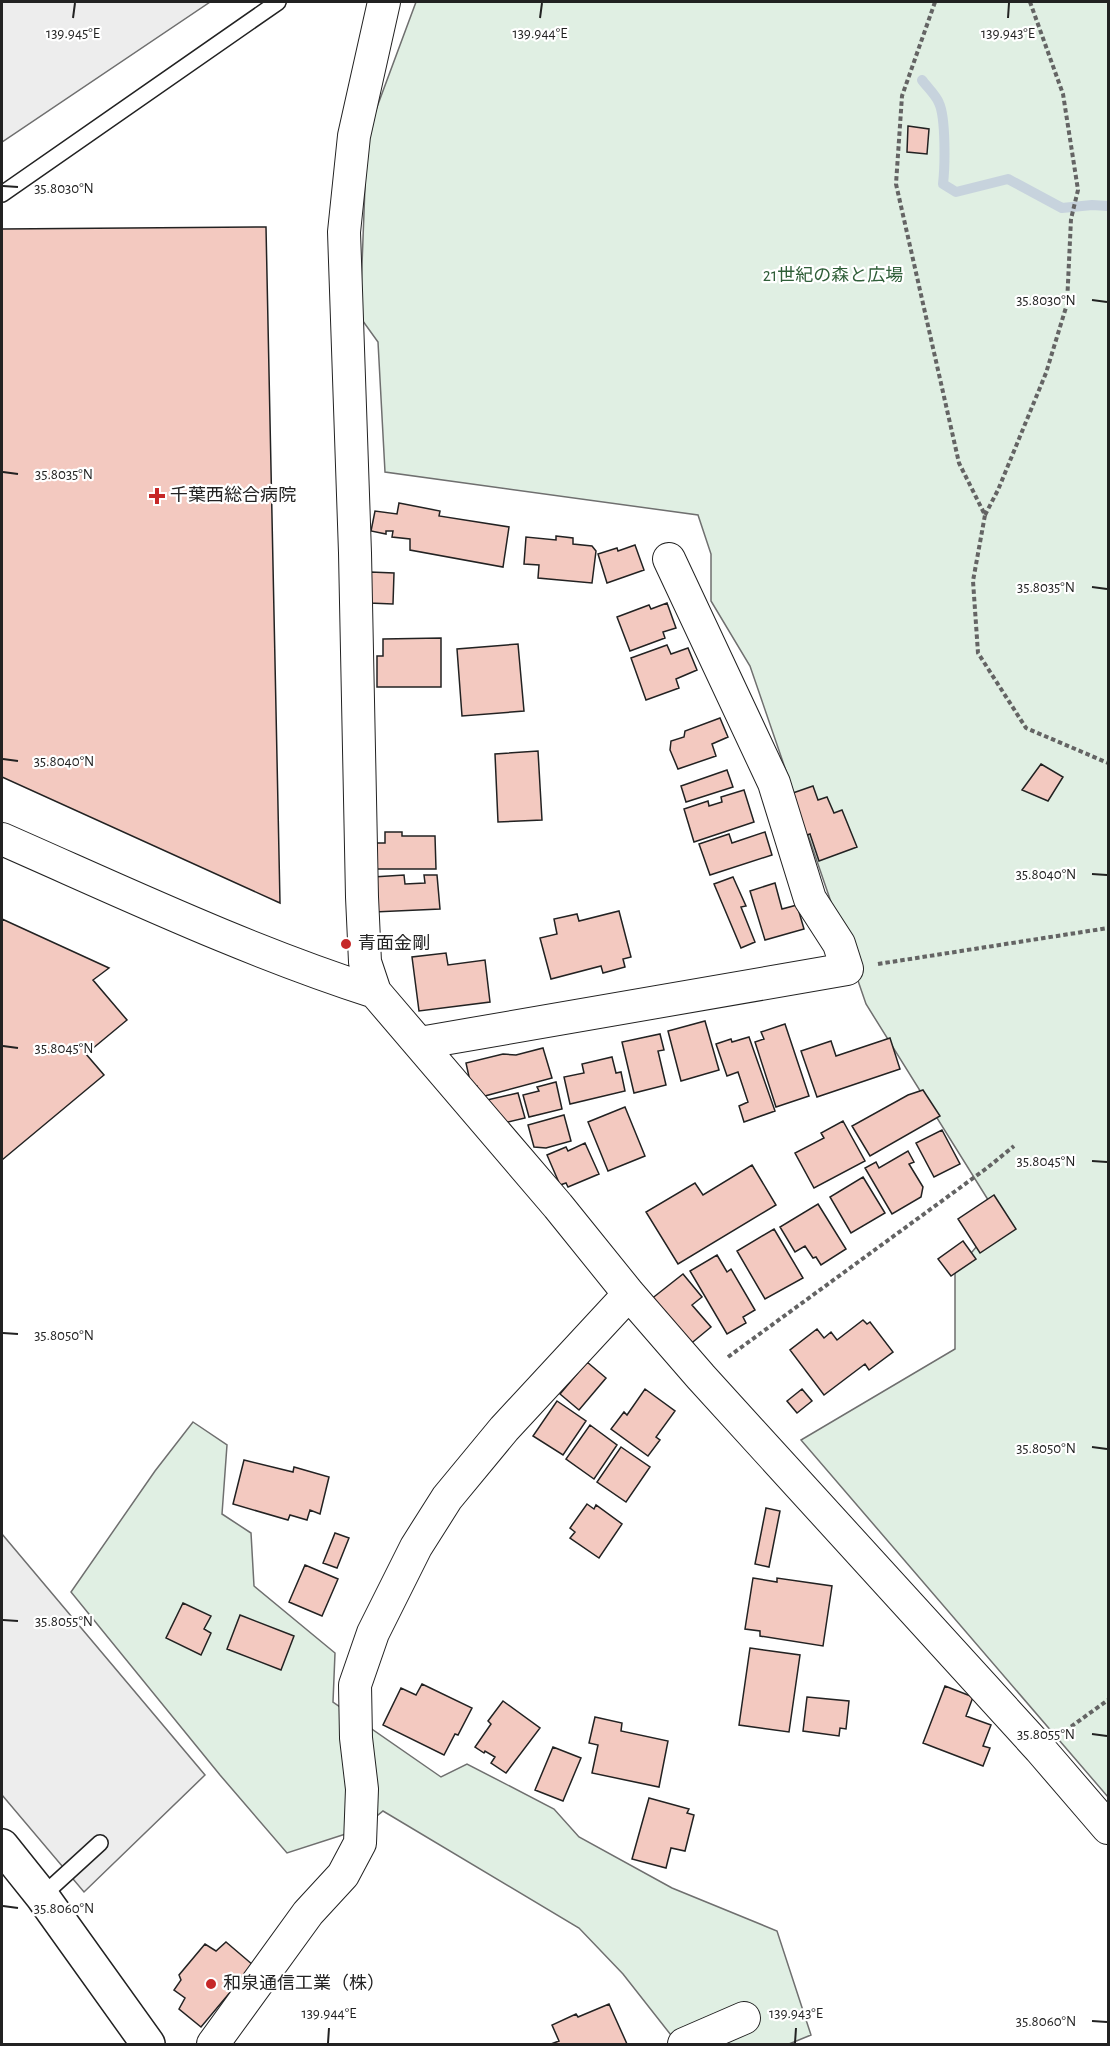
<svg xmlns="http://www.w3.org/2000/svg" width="1110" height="2046" font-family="'Alegreya Sans','Noto Sans JP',sans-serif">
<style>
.green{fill:#e0efe3;stroke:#6f6f6f;stroke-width:1.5}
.parking{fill:#ededed;stroke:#6f6f6f;stroke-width:1.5}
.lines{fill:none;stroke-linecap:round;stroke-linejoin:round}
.stream{stroke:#c7d3dd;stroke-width:10}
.building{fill:#f3c9c0;stroke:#222;stroke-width:1.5}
.lane-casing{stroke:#222;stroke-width:18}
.street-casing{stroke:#222;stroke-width:34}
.secondary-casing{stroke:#222;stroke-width:36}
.path{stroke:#646464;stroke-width:4;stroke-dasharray:4.5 3;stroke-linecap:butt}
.lane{stroke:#fff;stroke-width:15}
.street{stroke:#fff;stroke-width:32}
.secondary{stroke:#fff;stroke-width:33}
.ticks{fill:none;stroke:#222;stroke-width:2}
.poi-dot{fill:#c62828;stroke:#fff;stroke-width:2}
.labels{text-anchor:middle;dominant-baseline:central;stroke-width:4.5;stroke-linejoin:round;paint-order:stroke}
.park-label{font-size:18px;fill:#2f5e38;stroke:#fff}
.poi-label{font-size:18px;fill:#222;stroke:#fff;text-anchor:start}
.ticks-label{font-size:15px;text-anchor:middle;fill:#222;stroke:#fff;stroke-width:4.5;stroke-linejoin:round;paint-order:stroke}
</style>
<rect width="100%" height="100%" fill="#fff"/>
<!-- green -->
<path class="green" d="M416,2H1108V1797L801,1440L955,1349V1272L1000,1219L866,1004L750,666L711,601V554L698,515L385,472L378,342L360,317L367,134Z
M193,1422L227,1445L222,1514L251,1533L254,1586L335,1653L333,1702L441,1777L467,1764L554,1809L579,1837L672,1888L777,1931L811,2035L789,2044H678L623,1974L579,1928L383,1811L361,1829L287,1853L220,1775L71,1592L155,1471Z"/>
<!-- parking -->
<path class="parking" d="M2,2H210L2,142Z
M2,1534L205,1775L84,1892L2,1795Z"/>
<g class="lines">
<!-- stream -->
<path class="stream" d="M922,80C927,87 936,95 939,103C946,118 945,167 943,184L956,192L1008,179L1062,208L1092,205L1108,206"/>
</g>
<!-- building -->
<path class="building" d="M908,126L929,129L927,154L907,152Z
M266,227L280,903L2,777V229Z
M399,503L440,511L439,516L509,527L503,567L410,550V539L392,537L393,531H386V534L371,531L375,511L397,514Z
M556,536L573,538V544L592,546L596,551L592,583L538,578L539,565L524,564L526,537L556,540Z
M635,545L644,570L607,583L598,554L617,548L618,551Z
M370,572L394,573L393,604L369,603Z
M667,603L676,628L663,632L665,638L630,651L617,617L649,605L651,609Z
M441,638V687H377V656H383V639Z
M518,644L524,711L462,716L457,649Z
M667,645L671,654L688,648L697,670L676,679L679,688L646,700L631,658Z
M720,718L728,737L712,744L716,756L678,769L670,750L671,741L684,737L685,731Z
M538,751L542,820L498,822L495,754Z
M1041,764L1063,777L1048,801L1022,790Z
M727,770L733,787L686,802L681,786Z
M813,786L818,800L827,797L834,813L842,810L857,847L819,861L810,834L804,836L790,794Z
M744,790L754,822L694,842L684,809L708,801L709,806L722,802L721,797Z
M385,832H402V836H435L436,869H375L376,843H385Z
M765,832L772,855L710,875L699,844L729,834L732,843Z
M404,875L405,884L425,883L424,875H437L440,909L374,912L373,877Z
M733,877L746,906L741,907L755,942L741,948L714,884Z
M775,883L782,909L797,905L804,929L765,940L750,891Z
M619,911L631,957L623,959L625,967L603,973L601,966L551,979L540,938L557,934L554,919L577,914L579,921Z
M2,919L109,968L93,980L127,1020L86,1054L104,1075L2,1160Z
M446,953L448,965L485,960L490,1002L419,1011L412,957Z
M705,1021L719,1070L681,1081L668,1031Z
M785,1024L809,1096L776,1107L755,1042L764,1039L761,1032Z
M660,1034L664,1050L658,1051L666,1085L634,1093L622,1042Z
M749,1037L775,1111L744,1122L739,1106L748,1102L738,1072L727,1076L716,1044L731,1039L732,1042Z
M890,1038L900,1069L817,1097L801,1051L831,1041L836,1056Z
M543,1048L552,1078L481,1097L477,1086H471L466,1063L503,1054L516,1055Z
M612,1057L616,1073L621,1072L625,1091L570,1104L564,1077L584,1073L582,1064Z
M556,1082L562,1109L529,1117L523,1095L539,1091L537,1087Z
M923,1090L940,1116L870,1156L852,1126L908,1095Z
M518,1093L525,1118L504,1123L487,1100Z
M625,1107L645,1156L608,1171L588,1122Z
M564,1115L571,1141L546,1148L534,1147L528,1125Z
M843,1121L865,1161L814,1188L795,1153L824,1138L821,1133Z
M942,1130L960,1164L934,1177L916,1143Z
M585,1143L599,1174L568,1187L566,1183L560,1185L547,1155L566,1147L568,1151Z
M908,1151L914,1162L909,1164L923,1187L921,1197L892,1214L865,1168L876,1162L879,1168Z
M752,1165L776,1205L678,1264L646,1212L695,1183L703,1195Z
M863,1177L885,1213L851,1233L830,1197Z
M994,1195L1016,1229L980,1253L958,1219Z
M818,1204L846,1249L821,1265L816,1257L813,1258L805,1246L795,1252L780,1227Z
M774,1229L803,1278L765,1299L737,1251Z
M963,1241L976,1259L951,1276L938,1259Z
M717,1255L727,1272L731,1269L755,1310L743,1317L746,1323L727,1334L690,1271Z
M683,1274L702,1297L692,1305L711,1327L688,1346L650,1300Z
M863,1320L867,1324L870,1322L893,1352L869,1370L865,1364L824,1395L790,1350L817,1329L824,1338L831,1332L837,1340Z
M587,1362L606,1378L579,1410L560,1394Z
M645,1389L675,1411L656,1437L660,1440L648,1456L611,1429L624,1412L627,1415Z
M802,1389L812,1401L797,1413L787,1401Z
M557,1401L586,1421L563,1455L533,1436Z
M590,1425L617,1445L594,1479L566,1459Z
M621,1447L650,1467L626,1502L597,1482Z
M244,1460L293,1472L294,1467L329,1477L320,1514L310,1510L307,1520L290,1515L288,1520L233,1504Z
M587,1504L594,1509L596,1505L622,1524L599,1558L570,1538L575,1532L570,1528Z
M766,1508L780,1511L769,1567L755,1564Z
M335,1533L349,1538L337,1568L323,1563Z
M305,1565L338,1579L322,1616L289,1602Z
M753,1578L777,1582V1578L832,1586L823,1646L760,1636V1631L745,1629Z
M183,1603L211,1616L204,1629L211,1633L201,1655L166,1638Z
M240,1615L294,1636L281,1670L227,1649Z
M750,1648L800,1655L789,1732L739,1725Z
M422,1684L472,1708L458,1735L455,1734L444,1755L383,1725L401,1688L416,1695Z
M945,1686L973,1697L966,1716L991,1725L983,1746L990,1748L983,1766L923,1743Z
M807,1697L849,1701L846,1729L840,1728L839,1736L803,1731Z
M503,1701L540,1728L506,1773L491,1763L495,1757L485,1751L484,1753L475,1747L491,1724L488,1721Z
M595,1717L622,1723L621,1731L668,1741L659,1787L592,1773L598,1745L589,1743Z
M553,1747L581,1758L563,1801L535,1790Z
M649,1798L689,1809L687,1813L694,1815L685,1851L671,1848L666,1868L632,1859Z
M226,1942L253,1965L201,2027L179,2009L185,1998L174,1990L181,1980L179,1975L205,1944L216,1951Z
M609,2004L627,2044H551L559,2041L552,2025L576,2014L578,2017Z"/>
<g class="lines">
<defs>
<path id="lane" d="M2,194L278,2
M42,1896L100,1843"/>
<path id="street" d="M384,2L354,136L344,232L355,553L362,897L365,962L375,992L558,1206L629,1294L701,1377L1040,1749L1108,1828
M2,839C125,893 247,951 375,992
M420,1043L847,969L839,944L810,899L774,783L669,559
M213,2044L308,1913L343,1875L360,1843L362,1789L356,1738L355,1685L373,1633L416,1547L447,1498L504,1429L629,1294
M684,2044L744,2018"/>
<path id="secondary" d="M2,1846L42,1896L148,2044"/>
</defs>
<!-- lane casing -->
<use href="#lane" class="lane-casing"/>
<!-- street casing -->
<use href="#street" class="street-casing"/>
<!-- secondary casing -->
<use href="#secondary" class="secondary-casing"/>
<!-- path -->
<path class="path" d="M935,2L902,96L896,184L959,463L985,515L973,581L978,653L1026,728L1108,763
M985,515L998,490L1046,373L1067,304L1071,219L1078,190L1063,94L1030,2
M878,964L1108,928
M728,1357L987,1168L1014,1146
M1065,1731L1108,1700"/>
<!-- lane -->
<use href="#lane" class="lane"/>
<!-- street -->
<use href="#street" class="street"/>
<!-- secondary -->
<use href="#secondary" class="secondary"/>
</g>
<!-- ticks -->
<path class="ticks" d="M73,18L75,3M540,18L542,3M1008,18L1009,3M3,186L18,187M1092,300L1107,302M3,472L18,474M1092,587L1107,589M3,759L18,761M1092,874L1107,875M3,1046L18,1048M1092,1161L1107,1162M3,1333L18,1334M1092,1447L1107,1449M3,1620L18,1621M1092,1734L1107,1736M3,1906L18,1908M1092,2021L1107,2022M328,2043L329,2028M795,2043L796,2028"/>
<!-- markers -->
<g class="poi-dot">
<path d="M154 487h6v6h6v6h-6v6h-6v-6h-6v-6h6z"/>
<circle cx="346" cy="944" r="6"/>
<circle cx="211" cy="1984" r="6"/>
</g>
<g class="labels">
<!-- park labels -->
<g class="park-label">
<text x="833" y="276">21世紀の森と広場</text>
</g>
<!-- poi labels -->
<g class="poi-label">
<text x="170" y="496">千葉西総合病院</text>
<text x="358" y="944">青面金剛</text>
<text x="223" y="1984">和泉通信工業（株）</text>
</g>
</g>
<g class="ticks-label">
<text x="73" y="38">139.945°E</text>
<text x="540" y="38">139.944°E</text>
<text x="1008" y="38">139.943°E</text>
<text x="64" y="193">35.8030°N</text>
<text x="1046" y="305">35.8030°N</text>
<text x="64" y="479">35.8035°N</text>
<text x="1046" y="592">35.8035°N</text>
<text x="64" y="766">35.8040°N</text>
<text x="1046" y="879">35.8040°N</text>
<text x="64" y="1053">35.8045°N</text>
<text x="1046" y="1166">35.8045°N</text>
<text x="64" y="1340">35.8050°N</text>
<text x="1046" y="1453">35.8050°N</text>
<text x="64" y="1626">35.8055°N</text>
<text x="1046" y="1739">35.8055°N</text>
<text x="64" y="1913">35.8060°N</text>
<text x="329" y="2018">139.944°E</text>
<text x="796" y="2018">139.943°E</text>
<text x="1046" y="2026">35.8060°N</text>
</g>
<!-- border -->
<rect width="1110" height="2046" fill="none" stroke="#222222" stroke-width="6"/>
</svg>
